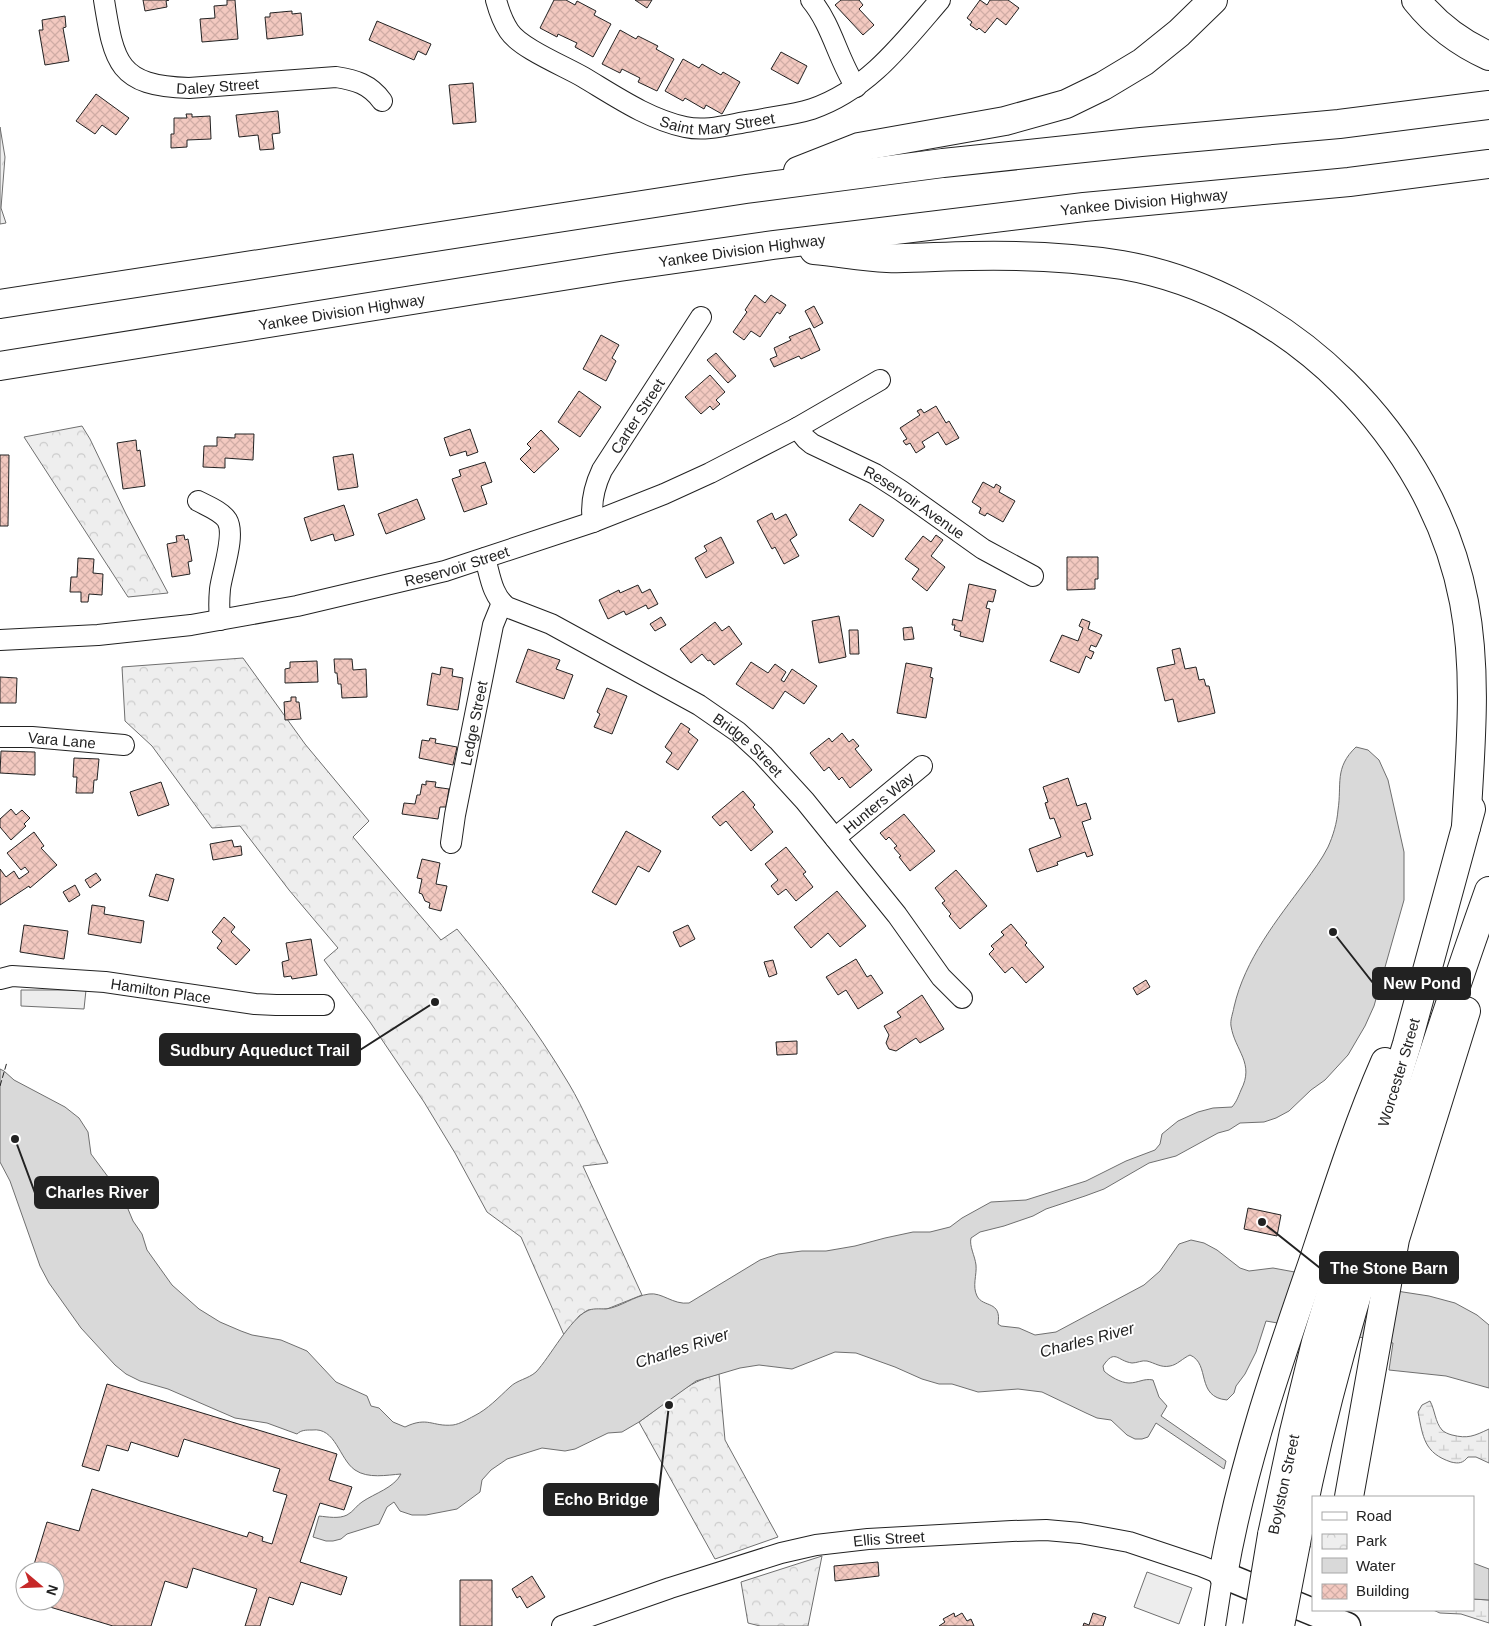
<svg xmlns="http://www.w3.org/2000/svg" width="1489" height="1626" font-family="Arial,sans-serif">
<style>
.wetland{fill:url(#wetland-marsh);stroke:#6f6f6f}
.park{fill:url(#park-crowns);stroke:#6f6f6f}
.parking{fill:#ededed;stroke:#6f6f6f}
.water{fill:#d9d9d9;stroke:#6f6f6f}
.building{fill:url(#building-cross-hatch);stroke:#222}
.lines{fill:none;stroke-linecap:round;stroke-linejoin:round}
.minor-casing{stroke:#222;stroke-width:22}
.major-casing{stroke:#222;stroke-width:29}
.highway-casing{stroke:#222;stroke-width:30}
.minor{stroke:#fff;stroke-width:20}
.major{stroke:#fff;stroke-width:26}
.highway{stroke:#fff;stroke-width:28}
.highway-bridge-casing{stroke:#222;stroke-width:30;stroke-linecap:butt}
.highway-bridge{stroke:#fff;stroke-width:28}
.fence{stroke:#222;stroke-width:1;stroke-dasharray:6 2.5;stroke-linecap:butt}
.labels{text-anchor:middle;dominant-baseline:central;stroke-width:4;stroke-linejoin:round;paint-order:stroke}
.street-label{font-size:15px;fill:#222;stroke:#fff}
.water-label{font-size:16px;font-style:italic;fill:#222;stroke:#fff}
.leader{fill:none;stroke:#222;stroke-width:2}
.callout-dot{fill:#222;stroke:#fff;stroke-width:2}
.callout{fill:#222;stroke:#222;stroke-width:2}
.callout-label{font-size:16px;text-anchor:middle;font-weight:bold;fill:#fff}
</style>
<defs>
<pattern id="wetland-marsh" width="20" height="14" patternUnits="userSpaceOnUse" patternTransform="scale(1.25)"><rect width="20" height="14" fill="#eee"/><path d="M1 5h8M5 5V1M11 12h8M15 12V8" fill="none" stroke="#ccc"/></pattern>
<pattern id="park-crowns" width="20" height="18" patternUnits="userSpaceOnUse" patternTransform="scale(1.25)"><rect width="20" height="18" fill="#eee"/><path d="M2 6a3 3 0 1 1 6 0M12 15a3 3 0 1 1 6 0" fill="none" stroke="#ccc"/></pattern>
<pattern id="building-cross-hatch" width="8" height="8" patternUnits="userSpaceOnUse" patternTransform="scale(1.25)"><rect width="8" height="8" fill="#f3c9c0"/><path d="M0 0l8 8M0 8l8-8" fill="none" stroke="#d0aca5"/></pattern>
</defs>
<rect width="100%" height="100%" fill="#fff"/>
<!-- wetland -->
<path class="wetland" d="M1430,1401C1435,1410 1435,1422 1442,1430C1444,1432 1448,1434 1452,1435C1468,1439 1474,1436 1489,1429V1463L1476,1457H1468C1463,1463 1459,1464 1451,1462C1424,1453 1423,1437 1418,1412L1422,1405Z
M1473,1599L1489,1600V1623L1461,1614L1440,1613L1433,1610H1473Z"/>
<!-- park -->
<path class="park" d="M0,127L5,157L1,208L6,223L0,224Z
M82,426L90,439L126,514L168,593L128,597L24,437Z
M243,658L305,744L369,821L353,837L441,940L457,929C499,980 535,1027 569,1084C584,1109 595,1137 608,1163L583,1166L642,1295L607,1309L588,1310L579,1316L564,1335L521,1237L487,1212L455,1153L424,1102L370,1022L324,960L338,948L289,890L240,826L212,828L152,746L125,721L122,667Z
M719,1374L725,1440L778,1537L715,1559L639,1422C665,1404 687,1381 719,1374Z
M822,1556L808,1626H760L748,1623L741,1582Z"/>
<!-- parking -->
<path class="parking" d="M21,990H86L84,1009L21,1006Z
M1147,1572L1192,1588L1179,1624L1134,1607Z"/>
<!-- water -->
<path class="water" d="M1356,747L1368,750L1379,760L1388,780L1404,852V900L1374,1006L1365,1026L1348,1055L1325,1080L1311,1090L1289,1111L1276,1118L1264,1122L1240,1123L1229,1130L1218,1133L1176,1156L1149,1163L1104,1189L1085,1196L1046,1209L1033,1216L1004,1226L980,1232L971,1238C969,1246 975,1256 976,1265C977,1275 972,1286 977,1296C983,1308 1002,1300 998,1324L1001,1326L1019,1328L1035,1335L1056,1332L1144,1285L1160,1271L1179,1244L1191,1240L1204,1243L1217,1250L1240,1268L1249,1271L1273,1268L1403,1292L1429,1296L1455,1303L1477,1315L1489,1325V1388L1446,1376L1389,1370L1393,1343L1266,1321L1256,1352L1245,1374L1236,1386L1234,1393L1227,1400C1195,1397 1211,1364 1190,1355C1183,1358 1177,1365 1170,1366C1161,1368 1155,1363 1147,1361C1142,1360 1137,1363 1132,1363C1117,1361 1115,1348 1103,1366L1104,1371C1109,1376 1121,1383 1129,1383C1138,1383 1144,1378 1153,1380L1159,1397L1167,1406L1161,1416L1226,1461L1224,1469L1156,1423L1148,1437L1142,1439H1135L1127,1435L1111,1420L1097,1418L1086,1413L1042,1392L1018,1389L978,1392L952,1384H939L922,1379L895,1367L856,1353L835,1352L792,1369L759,1365L740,1368L696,1381L639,1422L622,1432L608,1433L575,1449L565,1451L542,1448L507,1459L491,1470L482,1480L480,1492L457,1509L426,1515H412L400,1511L394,1502L387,1507L379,1524L347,1534L341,1539L333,1541H326L313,1537L319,1516C328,1517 339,1519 347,1515C353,1512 357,1505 362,1502C375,1493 394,1488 401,1474C387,1475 368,1479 355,1470C339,1459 336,1427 312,1430C306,1430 301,1430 297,1434L267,1423L235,1418L168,1389L140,1381L126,1374L115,1365L81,1328L49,1283L40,1266L10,1181L0,1162V1069L4,1071L14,1080L65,1107L79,1118L88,1132L91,1154L123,1197L133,1221L142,1234L147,1250L172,1285L199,1309L220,1322L241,1331L252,1335L281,1340L307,1351L336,1382L367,1396L371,1406L379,1408L393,1422L405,1427C428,1416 432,1427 453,1425C460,1424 468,1419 474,1416C488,1409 498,1398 510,1387C517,1380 528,1379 536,1372C550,1357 570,1319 587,1311C592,1308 600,1309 606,1309C621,1307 634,1296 649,1294C662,1292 673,1305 689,1303L760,1260L778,1254L802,1251H826L855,1246L885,1238L913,1232H930L950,1227L962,1218L991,1202L1026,1200L1086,1181L1126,1161L1155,1150L1160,1144L1162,1134L1178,1121L1198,1112L1213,1108L1232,1107C1237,1101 1238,1097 1241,1090C1255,1063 1235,1051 1231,1026C1230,1020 1233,1013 1234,1007C1245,959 1277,920 1305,882C1313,871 1322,859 1328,847C1333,836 1337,823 1338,810C1342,784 1334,768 1356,747Z
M1473,1563L1489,1569V1600L1473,1599Z"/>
<!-- building -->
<path class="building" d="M143,0H169L166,1L167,7L145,11Z
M227,0H235L238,39L202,42L200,19L215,18L214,6L227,5Z
M554,0H566L575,5L577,1L596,11L594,15L611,24L593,57L575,47L577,43L558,34L557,37L540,28Z
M635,0H652L647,8Z
M841,0H859L863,5L859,9L874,25L863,35L835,5Z
M980,0L987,5L990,0H1008L1019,8L1006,25L997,18L985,33L979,28L977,30L970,25L972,22L967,18Z
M292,11V14L301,13L303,35L267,39L265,17H270V13Z
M65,16L66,27L63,28L69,61L45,65L39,30H43L42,20Z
M377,21L431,44L426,55L418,51L414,60L369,40Z
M620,30L636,39L638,36L658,46L656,49L674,59L657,91L638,82L640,78L622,69L620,73L602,64Z
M781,52L807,66L798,84L771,69Z
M683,59L699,68L702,64L721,75L723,72L740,82L722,114L706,105L704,109L685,98L683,101L665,91Z
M473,83L476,122L453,124L449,85Z
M96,94L129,118L116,135L102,125L95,134L76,121Z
M278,111L280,133L272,134L274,149L260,150L258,135L239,137L236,115Z
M186,114H192V117L210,116L211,139L187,140V147L171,148V134H174V118H187Z
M755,295L765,303L771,295L786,305L780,314L777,312L760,337L751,331L744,340L733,332L747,312L745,310Z
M814,306L823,323L814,328L805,311Z
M810,328L820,350L801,359L799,356L774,367L770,359L777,356L774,348L791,340L789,337Z
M601,335L619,345L612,358L616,361L606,381L583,369Z
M716,353L736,376L728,383L707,360Z
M710,375L725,392L716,400L720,404L713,410L710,406L701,414L685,397Z
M579,391L601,407L580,437L558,422Z
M936,406L946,423L949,421L959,438L946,445L938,432L922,442L925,447L916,453L910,443L906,445L903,441L907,439L900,428L920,415L917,411L921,409L924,413Z
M470,429L478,452L467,456L466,451L450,456L444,438Z
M541,430L559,449L534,473L520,459L531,448L527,444Z
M235,434H254L253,460L225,458V468L203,467L204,446H217V437L235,438Z
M136,440L137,451L140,450L145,486L123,489L117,443Z
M353,454L358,487L338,490L333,457Z
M0,455H9L8,526H0Z
M485,462L492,482L481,486L487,504L464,512L452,479L461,476L459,470Z
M983,482L994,488L996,484L1001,487L999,492L1015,501L1003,522L987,513L985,516L979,513L981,508L972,502Z
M417,499L425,519L386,534L378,514Z
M860,504L884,520L873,537L849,520Z
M344,505L354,535L335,541L333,534L311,541L304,518Z
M772,513L775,520L786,514L797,535L790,540L799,556L784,564L775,547L772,549L757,521Z
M184,535L185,540L188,539L192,561L188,562L190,574L172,577L167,544L177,542L176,536Z
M936,535L943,540L931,556L945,567L927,591L912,579L919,569L905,559L923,536L931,542Z
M721,537L734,563L706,578L695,558L707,551L704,546Z
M1067,557H1098V579H1095V589L1067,590Z
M78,558L94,559L93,573L103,574L102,595L89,594L88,602H81V592H70L71,577H77Z
M969,584L996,590L993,602L988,601L986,608L990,609L983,642L960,636L961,632L954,630L955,625H952L953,619L962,621Z
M638,585L642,593L650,589L658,604L648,609L646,605L626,615L624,611L608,619L599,600L619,590L620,593Z
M839,616L846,657L819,663L812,621Z
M661,617L666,625L655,631L650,624Z
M1082,619L1090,622L1088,629L1102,635L1096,647L1091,645L1089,650L1094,652L1091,659L1086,656L1079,673L1050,661L1062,635L1078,641L1083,628L1079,626Z
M715,622L722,631L729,626L742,644L714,665L710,660L708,661L702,654L691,663L680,649Z
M912,627L914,639L904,640L903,628Z
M849,630H858L859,654H850Z
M1180,648L1185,669L1196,667L1199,680L1204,679L1206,686H1209L1215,713L1178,722L1173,699L1165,701L1157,668L1175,664L1172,650Z
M528,649L560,660L556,669L573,675L564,699L516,682Z
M334,659H352L353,670L366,669L367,697L342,698L341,684H338L337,673H335Z
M317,661L318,682L285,683V669L290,668V662Z
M751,662L768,673L775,664L786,672L781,680L784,682L792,669L817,686L804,704L785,691L773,709L736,684Z
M906,663L932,668L930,677L933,678L926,718L897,713Z
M441,667L453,669L452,676L463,678L458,710L427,705L432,673L440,675Z
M0,677L17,678L16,703H0Z
M607,688L627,696L612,734L594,727L600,714L597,712Z
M291,697H296V702H299L301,719L285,720L284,702L291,701Z
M681,723L690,729L688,732L698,740L678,770L666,762L672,753L665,747Z
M842,733L849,742L853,739L859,746L855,749L872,770L850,788L842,777L839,780L829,767L824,771L810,753L829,738L832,742Z
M430,738L436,739L435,743L457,747L453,765L419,758L422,740L429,741Z
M1,751L35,752V775L0,773Z
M74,758L99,759L97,780H94L93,793H76L77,777H73Z
M1068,778L1077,806L1086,803L1091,819L1082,822L1093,855L1087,857L1085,852L1057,862L1058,865L1037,872L1029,849L1061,837L1054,818L1050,819L1045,803L1048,802L1043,787Z
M426,781L436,782L435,787L449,789L446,807H440L438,819L402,814L404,803L415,804L417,795H420L422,784L426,785Z
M161,782L169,805L138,816L130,792Z
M743,791L755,805L753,807L773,832L751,851L726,821L720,826L712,817Z
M11,809L16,815L22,810L30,818L24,824L26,826L11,840L0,827V819Z
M904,814L935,851L910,871L899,857L901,856L894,848L897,846L889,837L886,840L880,833Z
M626,831L661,851L649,872L638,866L616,905L592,892Z
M34,832L44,846L41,848L57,865L30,888L29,886L0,905V869L6,877L14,871L19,879L29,872L25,867L21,870L7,853Z
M232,840L234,847L241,846L242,855L213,860L210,844Z
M786,847L806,872L803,874L813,887L796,901L786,889L778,895L771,886L778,880L765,864Z
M422,859L440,863L436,884L447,886L441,911L429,908L430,903L425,901L422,894L419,893L422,879L417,878Z
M956,870L987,906L960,929L949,916L951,914L942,903L945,901L935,888Z
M96,873L101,880L90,888L85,880Z
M156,874L174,879L168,901L149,896Z
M75,885L80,895L69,902L63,892Z
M837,891L866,926L840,947L828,933L811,948L794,927Z
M92,905L105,907L104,914L144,921L141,943L88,934Z
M224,917L235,927L231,932L250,950L236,965L217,948L222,941L212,932Z
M1011,924L1027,943L1025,945L1044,967L1026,983L1012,967L1005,973L989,954L994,949L991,946L1004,935L1001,932Z
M24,925L68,931L64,959L20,952Z
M688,925L695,939L680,947L673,932Z
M311,939L317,975L292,979L291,976L284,977L282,962L289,960L286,943Z
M856,959L867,977L871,975L883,993L858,1009L846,990L838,995L826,977Z
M773,960L777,974L769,977L764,962Z
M1146,980L1150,987L1137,995L1133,988Z
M922,995L944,1029L920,1043L916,1038L896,1051L889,1049L886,1043L889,1035L884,1026L901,1017L897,1012Z
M797,1041V1054L777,1055L776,1042Z
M1248,1208L1281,1215L1277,1236L1244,1229Z
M107,1384L337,1454L329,1480L352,1487L344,1510L320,1503L300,1562L347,1577L341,1595L301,1582L293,1605L269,1597L260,1626H245L257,1589L193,1568L187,1588L165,1581L151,1626H113L30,1601H55V1571H32L47,1522L79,1531L92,1489L247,1537L249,1532L263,1537L262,1541L272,1544L287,1495L273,1491L280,1469L184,1439L178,1457L131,1442L128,1451L107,1445L99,1471L82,1466Z
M878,1562L879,1576L835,1581L834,1566Z
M532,1576L545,1597L527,1608L520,1596L517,1598L512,1589Z
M460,1580H492V1626H460Z
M954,1613L955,1617L962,1613L967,1621L971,1619L974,1626H939L945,1622L943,1619Z
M1093,1613L1106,1617L1103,1626H1083L1084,1623L1089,1625Z"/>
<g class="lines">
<defs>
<g id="minor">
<path id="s1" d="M104,0C114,63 118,86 189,88L336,77C355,80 370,84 382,101"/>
<path id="s2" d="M496,0C499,11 503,22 509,31C520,48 564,66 583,77C615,96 648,119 685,127C707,132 731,124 752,121C772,117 793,115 812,109C868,90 903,43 940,0"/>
<path d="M811,0C832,25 838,60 856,87"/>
<path id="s3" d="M797,428L806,439L812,444L875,474L900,490L983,549L1033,576"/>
<path d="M198,501C207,506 221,511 227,520C236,535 222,572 220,589C219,600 219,610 220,620"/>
<path id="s4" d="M593,522C590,503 594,487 602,470L701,317"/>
<path id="s5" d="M485,558C490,575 492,596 507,607L551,624L699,705L738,732L763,755L805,801L897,915L941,977L962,998"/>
<path id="s6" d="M0,640L98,635L191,625L297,606L445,571L593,522L664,494L710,473L797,428L880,380"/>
<path id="s7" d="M0,737H32L124,745"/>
<path id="s8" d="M835,838L922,766"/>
<path id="s9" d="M451,843L455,815L493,625L502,603"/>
<path id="s10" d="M0,979L12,976L105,982L255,1004L276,1005H324"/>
<path id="s11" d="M562,1626L670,1588L781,1553L816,1545L868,1539L1012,1531L1046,1530L1080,1533L1129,1542L1201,1566L1223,1575L1215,1626"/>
</g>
<path id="major" d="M1223,1575L1347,1626"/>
<g id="highway">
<path d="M1416,0C1436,25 1460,43 1489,56"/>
<path d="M798,171L859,147L1005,121L1066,104L1103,86L1143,62L1179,33L1213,0"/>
<path d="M814,250C838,252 862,257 887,258C914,259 943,256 971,256C1021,255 1072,257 1122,265C1288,294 1433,437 1464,602C1478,676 1470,752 1466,827"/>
<path d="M0,304L746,189L943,163L1141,142L1339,124L1489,105"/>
<path id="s12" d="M0,366L619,267L773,245L1084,207L1349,182L1489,164"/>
<path d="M1349,1497L1395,1239L1466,1011"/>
<path id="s13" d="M1272,1535L1294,1432L1316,1342L1407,1044L1471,809"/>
<path d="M1296,1543C1320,1414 1357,1289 1398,1163C1427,1072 1457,981 1489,891"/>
<path d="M1223,1575C1242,1466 1278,1363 1314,1259C1336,1193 1357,1126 1385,1062"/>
<path d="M1327,1618L1329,1610"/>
</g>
</defs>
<!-- minor casing -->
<use href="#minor" class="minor-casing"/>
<!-- major casing -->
<use href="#major" class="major-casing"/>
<!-- highway casing -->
<use href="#highway" class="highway-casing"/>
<!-- minor -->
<use href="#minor" class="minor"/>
<!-- major -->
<use href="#major" class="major"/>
<!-- highway -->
<use href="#highway" class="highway"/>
<defs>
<path id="highway-bridge" d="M1257,1626L1272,1535
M1280,1626L1296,1543"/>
</defs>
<!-- highway-bridge casing -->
<use href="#highway-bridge" class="highway-bridge-casing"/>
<!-- highway-bridge -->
<use href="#highway-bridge" class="highway-bridge"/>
<!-- fence -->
<path class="fence" d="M0,1086L7,1062"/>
</g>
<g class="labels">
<!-- street labels -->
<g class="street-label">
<text stroke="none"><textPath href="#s1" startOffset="170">Daley Street</textPath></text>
<text stroke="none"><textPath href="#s2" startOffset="268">Saint Mary Street</textPath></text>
<text stroke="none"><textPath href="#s12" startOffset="1156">Yankee Division Highway</textPath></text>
<text stroke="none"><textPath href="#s12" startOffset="751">Yankee Division Highway</textPath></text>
<text stroke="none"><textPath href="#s12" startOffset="346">Yankee Division Highway</textPath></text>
<text stroke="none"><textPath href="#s4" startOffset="118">Carter Street</textPath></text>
<text stroke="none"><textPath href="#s3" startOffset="140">Reservoir Avenue</textPath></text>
<text stroke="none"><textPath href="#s6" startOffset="464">Reservoir Street</textPath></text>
<text stroke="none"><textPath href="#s9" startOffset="122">Ledge Street</textPath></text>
<text stroke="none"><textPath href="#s7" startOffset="62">Vara Lane</textPath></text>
<text stroke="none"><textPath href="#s5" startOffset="334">Bridge Street</textPath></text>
<text stroke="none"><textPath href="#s8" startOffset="56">Hunters Way</textPath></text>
<text stroke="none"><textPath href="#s10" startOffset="162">Hamilton Place</textPath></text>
<text stroke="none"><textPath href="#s13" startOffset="480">Worcester Street</textPath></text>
<text stroke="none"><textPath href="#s13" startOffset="52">Boylston Street</textPath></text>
<text stroke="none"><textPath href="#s11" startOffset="340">Ellis Street</textPath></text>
</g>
<!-- water labels -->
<g class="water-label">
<text transform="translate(1087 1340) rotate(-15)">Charles River</text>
<text transform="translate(682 1348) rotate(-18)">Charles River</text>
</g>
</g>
<!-- callouts -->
<path class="leader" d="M1333 932L1373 983M435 1002L360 1050M15 1139L35 1193M1262 1222L1320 1268M669 1405L658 1499"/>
<g class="callout-dot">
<circle cx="1333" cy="932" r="5"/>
<circle cx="435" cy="1002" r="5"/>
<circle cx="15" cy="1139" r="5"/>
<circle cx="1262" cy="1222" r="5"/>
<circle cx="669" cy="1405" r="5"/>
</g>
<g class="callout">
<rect x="1373" y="968" width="97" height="31" rx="5"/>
<rect x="160" y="1034" width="200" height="31" rx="5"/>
<rect x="35" y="1177" width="123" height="31" rx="5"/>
<rect x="1320" y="1252" width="138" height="31" rx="5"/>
<rect x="544" y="1484" width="114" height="31" rx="5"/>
</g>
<g class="callout-label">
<text x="1422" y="989">New Pond</text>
<text x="260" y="1056">Sudbury Aqueduct Trail</text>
<text x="97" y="1198">Charles River</text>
<text x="1389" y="1274">The Stone Barn</text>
<text x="601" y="1505">Echo Bridge</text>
</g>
<!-- legend -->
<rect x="1312" y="1496" width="162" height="115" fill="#ffffff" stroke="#a7a7a7"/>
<rect x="1322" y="1512" width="25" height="8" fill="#ffffff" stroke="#a7a7a7"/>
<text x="1356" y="1521" font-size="15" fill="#222222">Road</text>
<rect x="1322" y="1534" width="25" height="15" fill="url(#park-crowns)" stroke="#a7a7a7"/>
<text x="1356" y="1546" font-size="15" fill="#222222">Park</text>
<rect x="1322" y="1558" width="25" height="15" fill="#d9d9d9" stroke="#a7a7a7"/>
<text x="1356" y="1571" font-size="15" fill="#222222">Water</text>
<rect x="1322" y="1584" width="25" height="15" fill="url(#building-cross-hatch)" stroke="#a7a7a7"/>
<text x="1356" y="1596" font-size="15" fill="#222222">Building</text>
<!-- north arrow -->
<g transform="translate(40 1586) rotate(109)"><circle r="24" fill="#ffffff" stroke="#a7a7a7"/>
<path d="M0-4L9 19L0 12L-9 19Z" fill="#c62828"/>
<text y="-8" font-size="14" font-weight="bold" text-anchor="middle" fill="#222222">N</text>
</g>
</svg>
